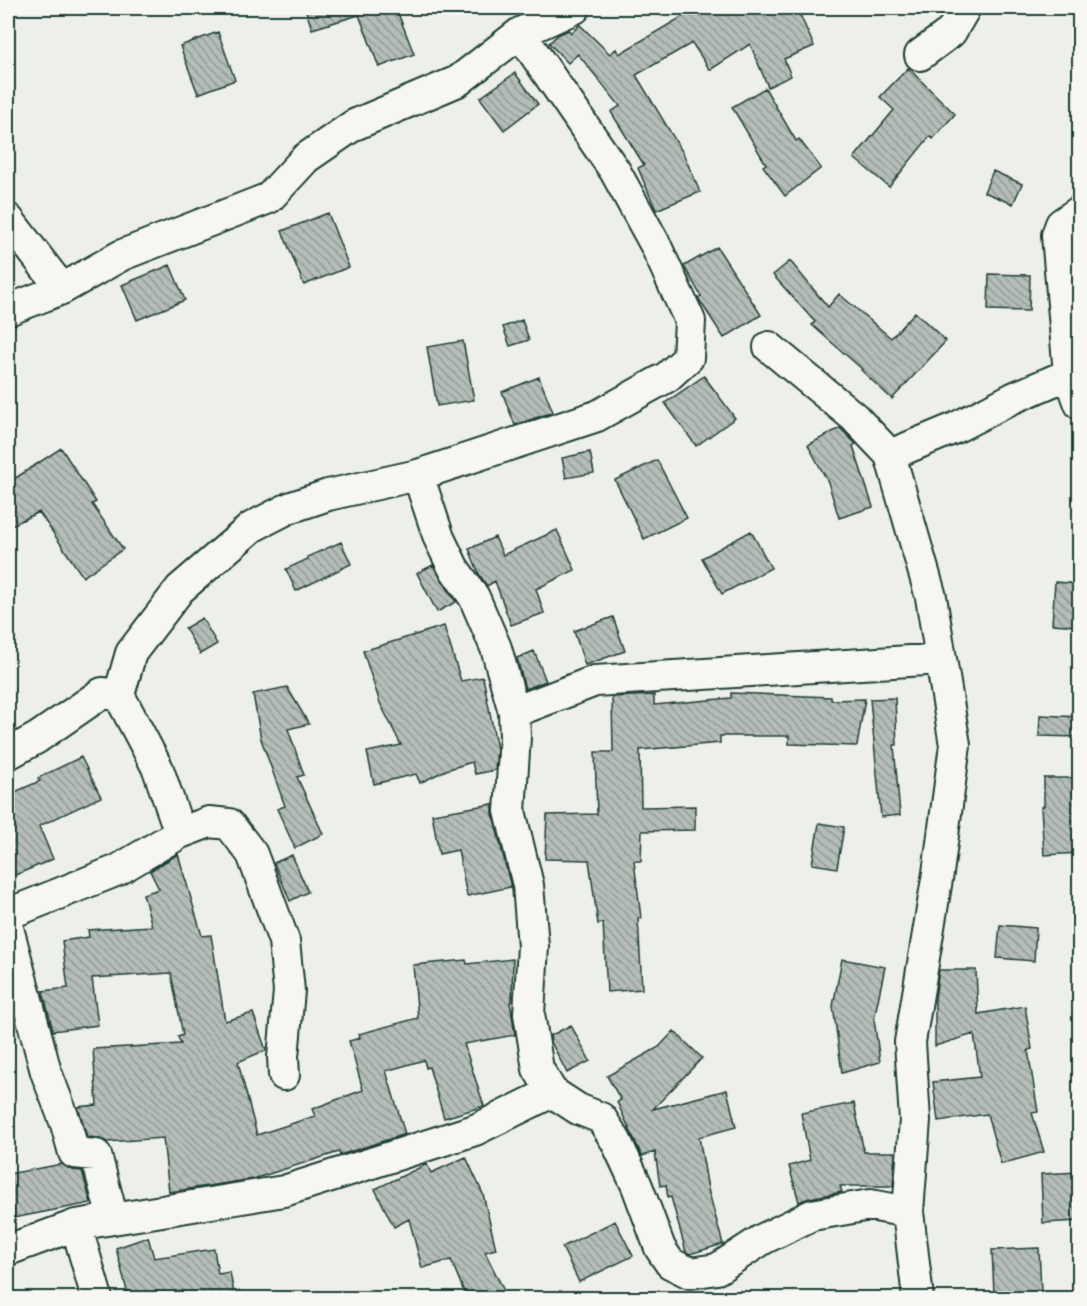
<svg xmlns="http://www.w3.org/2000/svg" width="1087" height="1306" font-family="'Indie Flower',sans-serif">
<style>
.building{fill:url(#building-back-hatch);stroke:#1f3d34;stroke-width:1.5}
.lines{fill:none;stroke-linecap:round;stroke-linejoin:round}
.minor-casing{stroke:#1f3d34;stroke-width:34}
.minor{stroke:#f6f6f2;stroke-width:30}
</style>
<defs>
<pattern id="building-back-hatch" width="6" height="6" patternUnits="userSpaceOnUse" patternTransform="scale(1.5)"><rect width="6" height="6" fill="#b4bdb8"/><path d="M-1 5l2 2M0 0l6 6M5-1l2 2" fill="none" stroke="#929b96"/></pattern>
</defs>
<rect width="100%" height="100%" fill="#edefea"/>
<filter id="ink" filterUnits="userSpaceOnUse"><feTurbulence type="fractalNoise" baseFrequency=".0167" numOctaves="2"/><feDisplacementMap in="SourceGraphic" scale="12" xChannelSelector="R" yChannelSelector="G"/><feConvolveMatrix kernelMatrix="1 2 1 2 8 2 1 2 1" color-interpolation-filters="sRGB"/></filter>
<g filter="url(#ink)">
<!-- building -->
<path class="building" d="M305,8H396L414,54L379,67L359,15L312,29Z
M697,8H797L814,46L784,59L791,76L768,87L750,44L710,70L692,43L636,75L683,153L700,192L656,210L638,168L644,165L611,112L620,106L578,54L568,63L549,43L559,34L569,30L571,33L580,25L610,54L616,49L619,54Z
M218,32L235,80L198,94L180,46Z
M908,68L955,114L933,139L930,136L889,187L854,158L894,110L880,97Z
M515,73L538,104L504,130L480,98Z
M765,88L796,141L799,139L821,168L785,196L763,166L766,164L732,107Z
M993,171L1022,184L1013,204L984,192Z
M328,213L349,267L304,285L282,231Z
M717,247L761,315L724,338L700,301L698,298L701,296L684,266Z
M790,261L828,307L839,294L891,338L915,312L946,341L892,399L861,370L862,369L812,325L815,322L773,275Z
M170,265L185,300L137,320L122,285Z
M989,274L1030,275L1029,311L988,310Z
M522,320L529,340L510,346L503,327Z
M463,341L474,400L437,406L427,347Z
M704,376L735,418L696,446L665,403Z
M539,377L553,412L515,425L502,392Z
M840,428L856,444L853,446L873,507L839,518L828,482L808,445Z
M61,448L96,502L92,504L123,549L83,577L39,512L8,527V483Z
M590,452L594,473L566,478L562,458Z
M657,460L687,518L644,539L615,480Z
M557,530L575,570L536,589L544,613L511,625L495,581L487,586L479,574L469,549L495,537L503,555Z
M751,531L771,568L722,594L702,558Z
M341,542L351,564L296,591L286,569L308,559L307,557Z
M433,565L456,602L437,612L417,573Z
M1055,582L1080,584V626L1052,624Z
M613,617L625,651L585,665L574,631Z
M202,618L217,644L200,654L185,628Z
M444,626L461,681L483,677L497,749L495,770L475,774L472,762L446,770L420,783L416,774L374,784L367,752L401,745L380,703L363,651Z
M534,651L546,681L525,689L517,658Z
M287,687L309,724L288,729L304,775L297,777L323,834L295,848L277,809L285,806L261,739L253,694Z
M731,693L831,697V700L865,699L857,746L789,744V736H720V743L640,750L641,807L695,806V830L642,831L641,861H634L641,918H638L642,989L607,992L603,923L598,924L589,860L545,859L547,815L597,814L595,752H613L612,697L654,695V705L731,698Z
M895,698L897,745H894L900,815L881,817L870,699Z
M1040,715L1080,717V737L1039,736Z
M81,757L101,797L39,826L53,859L13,876L8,862V795L40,781L38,778Z
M1044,778H1080V853L1044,855L1041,807L1044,806Z
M493,804V815L511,887L467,896L458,850L439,854L432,814Z
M819,823L844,827L837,868L812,864Z
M178,854L202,936L211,935L225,1021L253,1013L266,1050L238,1062L257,1135L315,1116L312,1109L363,1090L349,1041L360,1038L359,1034L418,1018L413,965L466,960L467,964L513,959L512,1001L510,1002L515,1035L464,1044L484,1106L444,1118L429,1067L426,1068L424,1060L386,1071L405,1134L340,1155L339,1152L253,1179L169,1192L163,1138L107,1142L98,1138L87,1137L78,1107L97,1105L93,1049L181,1044L178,1037L183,1035L171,973L92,978L98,1025L53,1031L43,991L68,988L62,941L89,937L88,930L152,926L143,894L159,889L150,871Z
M292,855L308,892L290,901L274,863Z
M1000,925L1036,928L1034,961L997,958Z
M842,959L885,967L874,1019L880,1062L842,1073L833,1006Z
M939,970H976L978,1014L1025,1006L1032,1049L1028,1050L1038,1112L1032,1113L1044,1152L1001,1164L987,1114L938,1121L933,1082L980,1077L974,1034L935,1046V999Z
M571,1025L590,1061L567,1073L551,1042L550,1036Z
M674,1031L702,1058L653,1109L727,1090L736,1127L699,1137L708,1189L723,1244L690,1254L686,1252L671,1197L668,1198L666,1185L660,1186L655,1152L642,1156L617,1102L621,1100L607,1076L659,1047Z
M854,1103L864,1152H895L893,1186H840L842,1192L809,1198L799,1202L789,1166L810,1160L801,1113Z
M466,1157L483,1194L496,1249L485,1252L508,1299H467L451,1260L422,1268L409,1219L394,1227L375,1189L427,1164L431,1173Z
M62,1164L72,1170L82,1171L91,1203L8,1219V1174Z
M1080,1172V1221L1043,1223L1041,1174Z
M615,1221L633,1256L579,1282L562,1247Z
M148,1237L154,1258L214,1249L218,1274L230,1272L235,1299H129L116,1248Z
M1039,1248L1041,1291L994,1294L992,1250Z"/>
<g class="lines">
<defs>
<path id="minor" d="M920,55L951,32L965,8
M1080,211L1061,224L1057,235L1069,374L1080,404
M8,219L62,289
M8,310L62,289L122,255L269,198L306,158L354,125L458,81L520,33L575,8
M769,347L854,417L890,455L931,597L955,745L938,873L910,1042L915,1120L908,1212L918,1298
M890,455L955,428L1013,398L1069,374
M418,475L439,538L453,567L474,597L496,648L514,712L595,681L941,659
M119,695L131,653L180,589L252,527L289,508L328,495L418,475L597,416L667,377L688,358L690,321L655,244L615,171L520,33
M514,712L515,737L510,811L528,885L533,946L529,1014L538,1069L552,1092
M8,754L37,738L102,693L119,695L158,769L180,833L118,870L8,914
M180,833L209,822L229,824L252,854L284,941L289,991L283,1057L284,1075
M8,928L46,1072L66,1124L74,1153L96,1155L113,1219
M76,1225L97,1298
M8,1250L76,1225L284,1191L475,1130L552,1092L578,1109L601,1118L616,1141L637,1186L660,1248L670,1263L690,1273L717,1269L763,1239L812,1215L870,1205L908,1212"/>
</defs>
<!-- minor casing -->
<use href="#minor" class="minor-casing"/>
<!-- minor -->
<use href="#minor" class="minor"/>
</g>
</g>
<!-- margin -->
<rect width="1087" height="1306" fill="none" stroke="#f6f6f2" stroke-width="30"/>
<rect x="15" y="15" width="1057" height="1276" fill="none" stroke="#1f3d34" stroke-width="2" filter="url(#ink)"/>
</svg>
